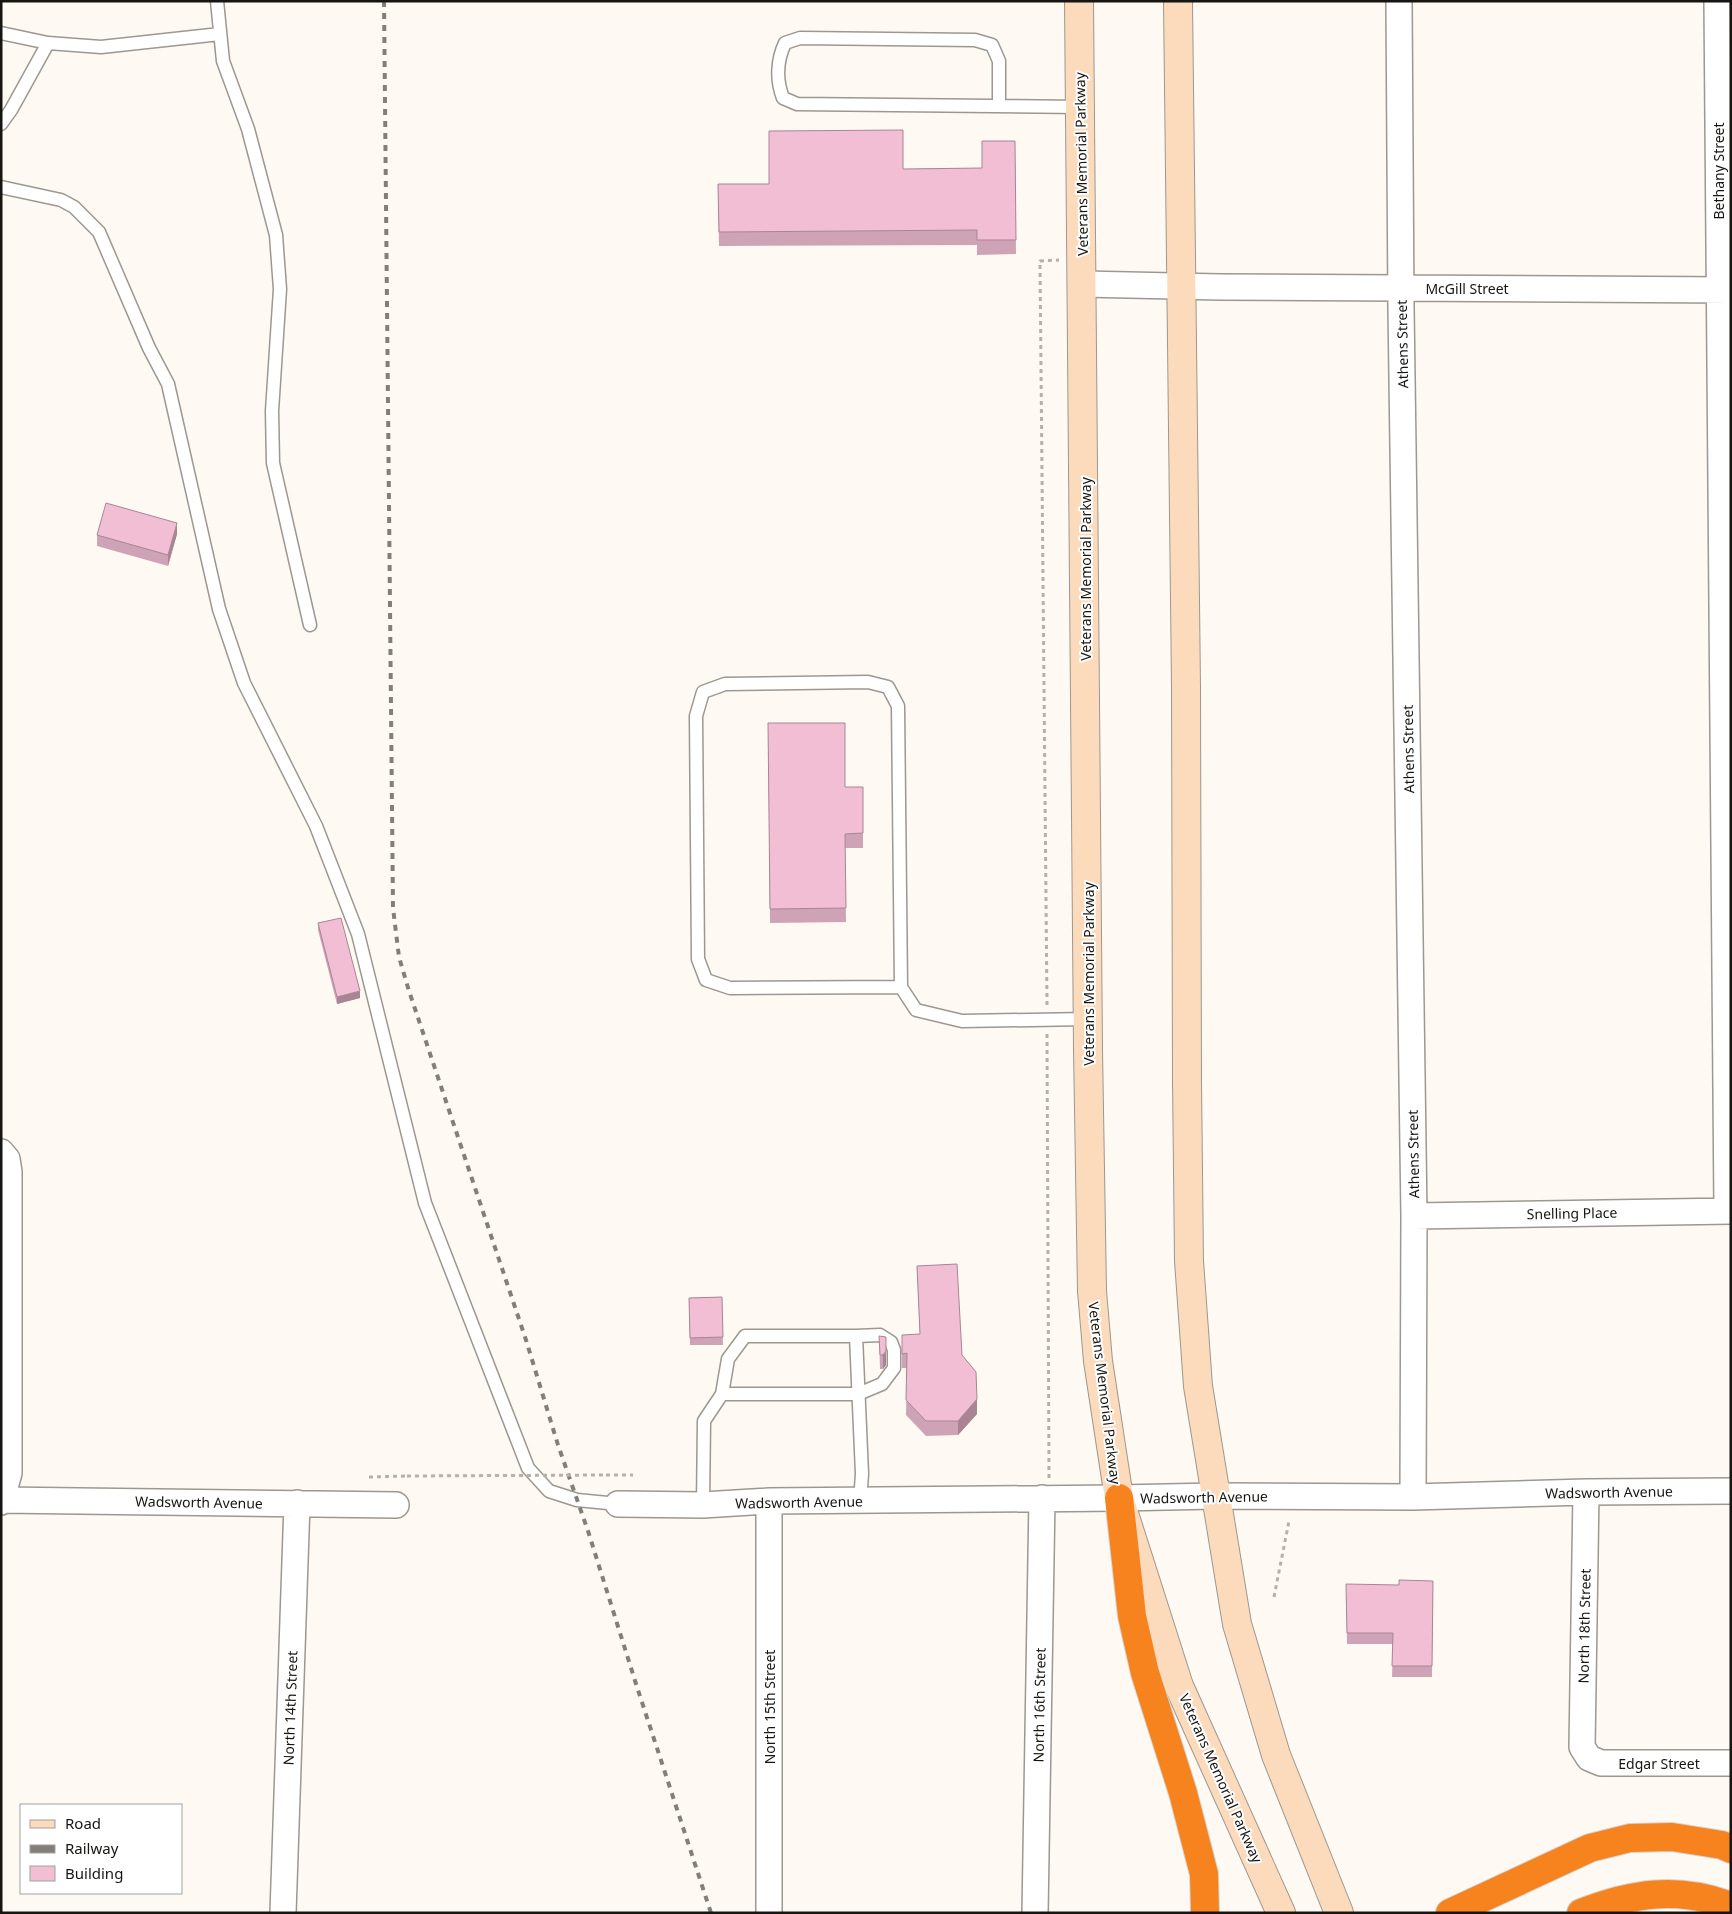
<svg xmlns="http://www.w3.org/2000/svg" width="1732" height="1914" font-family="'Noto Sans',sans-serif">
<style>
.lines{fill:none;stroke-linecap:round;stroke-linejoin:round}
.lane-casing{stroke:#9c9891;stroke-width:15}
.street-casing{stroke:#9c9891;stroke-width:28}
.secondary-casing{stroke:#9c9891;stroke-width:30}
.highway-casing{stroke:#d5d5d4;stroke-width:30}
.path{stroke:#b4b1ab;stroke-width:3;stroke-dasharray:4 4;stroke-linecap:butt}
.lane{stroke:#fff;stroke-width:12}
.street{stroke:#fff;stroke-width:25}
.secondary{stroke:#fcdabc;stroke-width:28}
.highway{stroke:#f6831e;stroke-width:28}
.rail{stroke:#827f7b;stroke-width:4;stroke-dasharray:6 6;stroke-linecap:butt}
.path-bridge{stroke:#b4b1ab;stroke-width:3;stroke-dasharray:4 4;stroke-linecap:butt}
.wall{fill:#cfa3b6}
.shaded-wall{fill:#a98594}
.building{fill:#f1bed4;stroke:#a98594}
.labels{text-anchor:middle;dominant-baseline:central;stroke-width:4;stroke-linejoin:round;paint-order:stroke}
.street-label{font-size:14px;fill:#161512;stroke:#fff}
</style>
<rect width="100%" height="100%" fill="#fefaf3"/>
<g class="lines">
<defs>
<path id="lane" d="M217,1L223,61L248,129L276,235L280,289L272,411L273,463L310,625
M1,33L48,43L101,47L220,34
M999,106V61L992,45L975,40L800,38L785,43C777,60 776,80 783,98L797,104L1080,107
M1,124L11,110L48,43
M1,187L61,200L74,207L99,232L149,348L168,384L219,609L244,683L316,826L358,934L425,1203L528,1468L549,1491L577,1500L618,1504
M901,987L730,988L706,980L698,959L696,716L703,692L725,684L868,682L888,687L898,706L901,987L916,1010L962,1021L1088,1019
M722,1394L728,1359L745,1336H856L862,1474L860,1501
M703,1505L704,1421L722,1394H858L882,1384L894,1368V1350L891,1342L880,1335L856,1336"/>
<path id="street" d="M1399,1L1401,308L1414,1216L1413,1497
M1717,1L1727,1211
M1083,284L1220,287L1731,290
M1,1152L7,1159L9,1172V1473L1,1502
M1414,1216L1731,1211
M1586,1492L1582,1747L1589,1758L1601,1763H1731
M1,1500L396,1505
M618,1504L703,1505L769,1501L1119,1498L1215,1496L1413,1497L1586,1492L1731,1491
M283,1913L297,1503
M769,1913V1501
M1035,1913L1042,1498"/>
<path id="secondary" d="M1079,1L1088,1049L1092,1291L1098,1361L1119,1498L1179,1686L1281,1913
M1178,1L1186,686L1187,1081L1189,1261L1198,1386L1237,1624L1276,1755L1339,1913"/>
<path id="highway" d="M1119,1498L1132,1616L1145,1673L1183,1793L1204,1874L1205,1913
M1450,1913L1590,1848L1630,1838L1672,1837L1722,1845L1731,1849
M1581,1913C1632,1893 1678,1886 1731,1906"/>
</defs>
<!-- lane casing -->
<use href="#lane" class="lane-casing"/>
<!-- street casing -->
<use href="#street" class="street-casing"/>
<!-- secondary casing -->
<use href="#secondary" class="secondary-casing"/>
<!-- highway casing -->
<use href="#highway" class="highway-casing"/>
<!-- path -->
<path class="path" d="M1047,1005L1040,261L1059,260
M1047,1034L1049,1478
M606,1475H633
M369,1477L407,1476
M1274,1597L1289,1521"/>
<!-- lane -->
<use href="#lane" class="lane"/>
<!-- street -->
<use href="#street" class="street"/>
<!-- secondary -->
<use href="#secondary" class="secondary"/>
<!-- highway -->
<use href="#highway" class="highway"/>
<!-- rail -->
<path class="rail" d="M384,1L393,908L399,957L409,991L526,1340L558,1445L588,1531L637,1687L711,1913"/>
<!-- path-bridge -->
<path class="path-bridge" d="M407,1476L606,1475"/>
</g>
<!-- wall -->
<path class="wall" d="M1015,141L1016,254L977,255V245L719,246L718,184H769L903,169L982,168Z
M177,534L168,566L97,546V535Z
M768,723L863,833V848H845L846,922L770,923Z
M318,923L360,998L337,1004L318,930Z
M917,1266L962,1355L977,1414L958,1435L926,1436L906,1415L907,1368H902V1335L920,1334Z
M722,1297L723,1345H690L689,1298Z
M879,1336L886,1365L883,1369H880Z
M1433,1581L1432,1677H1392L1393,1644H1347L1346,1595L1399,1585Z"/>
<!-- shaded-wall -->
<path class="shaded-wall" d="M177,523V534L168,566V555Z
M360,991V998L337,1004V997Z
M886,1351V1365L883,1369V1355Z
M977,1399V1414L958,1435V1421Z"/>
<!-- building -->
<path class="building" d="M903,130V169L982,168V141H1015L1016,240H977V230L719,232L718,184H769V131Z
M106,503L177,523L168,555L97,535Z
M768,723H845V787H863V833L845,834L846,908L770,909Z
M341,918L360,991L337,997L318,923Z
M957,1264L962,1355L976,1372L977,1399L958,1421H926L906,1400L907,1353L902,1354V1335L920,1334L917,1266Z
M722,1297L723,1337L690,1338L689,1298Z
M879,1336L886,1337V1351L883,1355H880Z
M1399,1580L1433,1581L1432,1666H1392L1393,1633H1347L1346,1584L1399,1585Z"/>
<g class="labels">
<!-- street labels -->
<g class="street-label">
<text transform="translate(1081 164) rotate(-91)">Veterans Memorial Parkway</text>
<text transform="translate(1718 171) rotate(-90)">Bethany Street</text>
<text x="1467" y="288">McGill Street</text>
<text transform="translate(1402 344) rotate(-91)">Athens Street</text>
<text transform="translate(1085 569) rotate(-90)">Veterans Memorial Parkway</text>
<text transform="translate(1408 749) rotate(-91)">Athens Street</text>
<text transform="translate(1088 974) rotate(-90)">Veterans Memorial Parkway</text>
<text transform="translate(1413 1154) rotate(-91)">Athens Street</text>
<text transform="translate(1572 1213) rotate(-1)">Snelling Place</text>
<text transform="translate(1105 1393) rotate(83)">Veterans Memorial Parkway</text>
<text transform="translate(1609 1492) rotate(-1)">Wadsworth Avenue</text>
<text transform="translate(1204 1497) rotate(-1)">Wadsworth Avenue</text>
<text transform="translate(199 1502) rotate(1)">Wadsworth Avenue</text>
<text transform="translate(799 1502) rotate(-1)">Wadsworth Avenue</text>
<text transform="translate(1584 1626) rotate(-89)">North 18th Street</text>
<text transform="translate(1039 1705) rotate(-89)">North 16th Street</text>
<text transform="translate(769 1707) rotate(-90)">North 15th Street</text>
<text transform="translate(290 1708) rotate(-88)">North 14th Street</text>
<text x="1659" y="1763">Edgar Street</text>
<text transform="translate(1221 1778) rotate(66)">Veterans Memorial Parkway</text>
</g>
</g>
<!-- border -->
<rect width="1732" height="1914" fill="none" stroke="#161512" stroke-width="5"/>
<!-- legend -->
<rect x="20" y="1804" width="162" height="90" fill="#ffffff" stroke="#a2a1a0"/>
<rect x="30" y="1820" width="25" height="8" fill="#fcdabc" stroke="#a2a1a0"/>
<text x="65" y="1829" font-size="15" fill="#161512">Road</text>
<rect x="30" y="1845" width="25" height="8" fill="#827f7b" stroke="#a2a1a0"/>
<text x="65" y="1854" font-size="15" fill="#161512">Railway</text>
<rect x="30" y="1866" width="25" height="15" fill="#f1bed4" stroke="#a2a1a0"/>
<text x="65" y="1879" font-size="15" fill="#161512">Building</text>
</svg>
